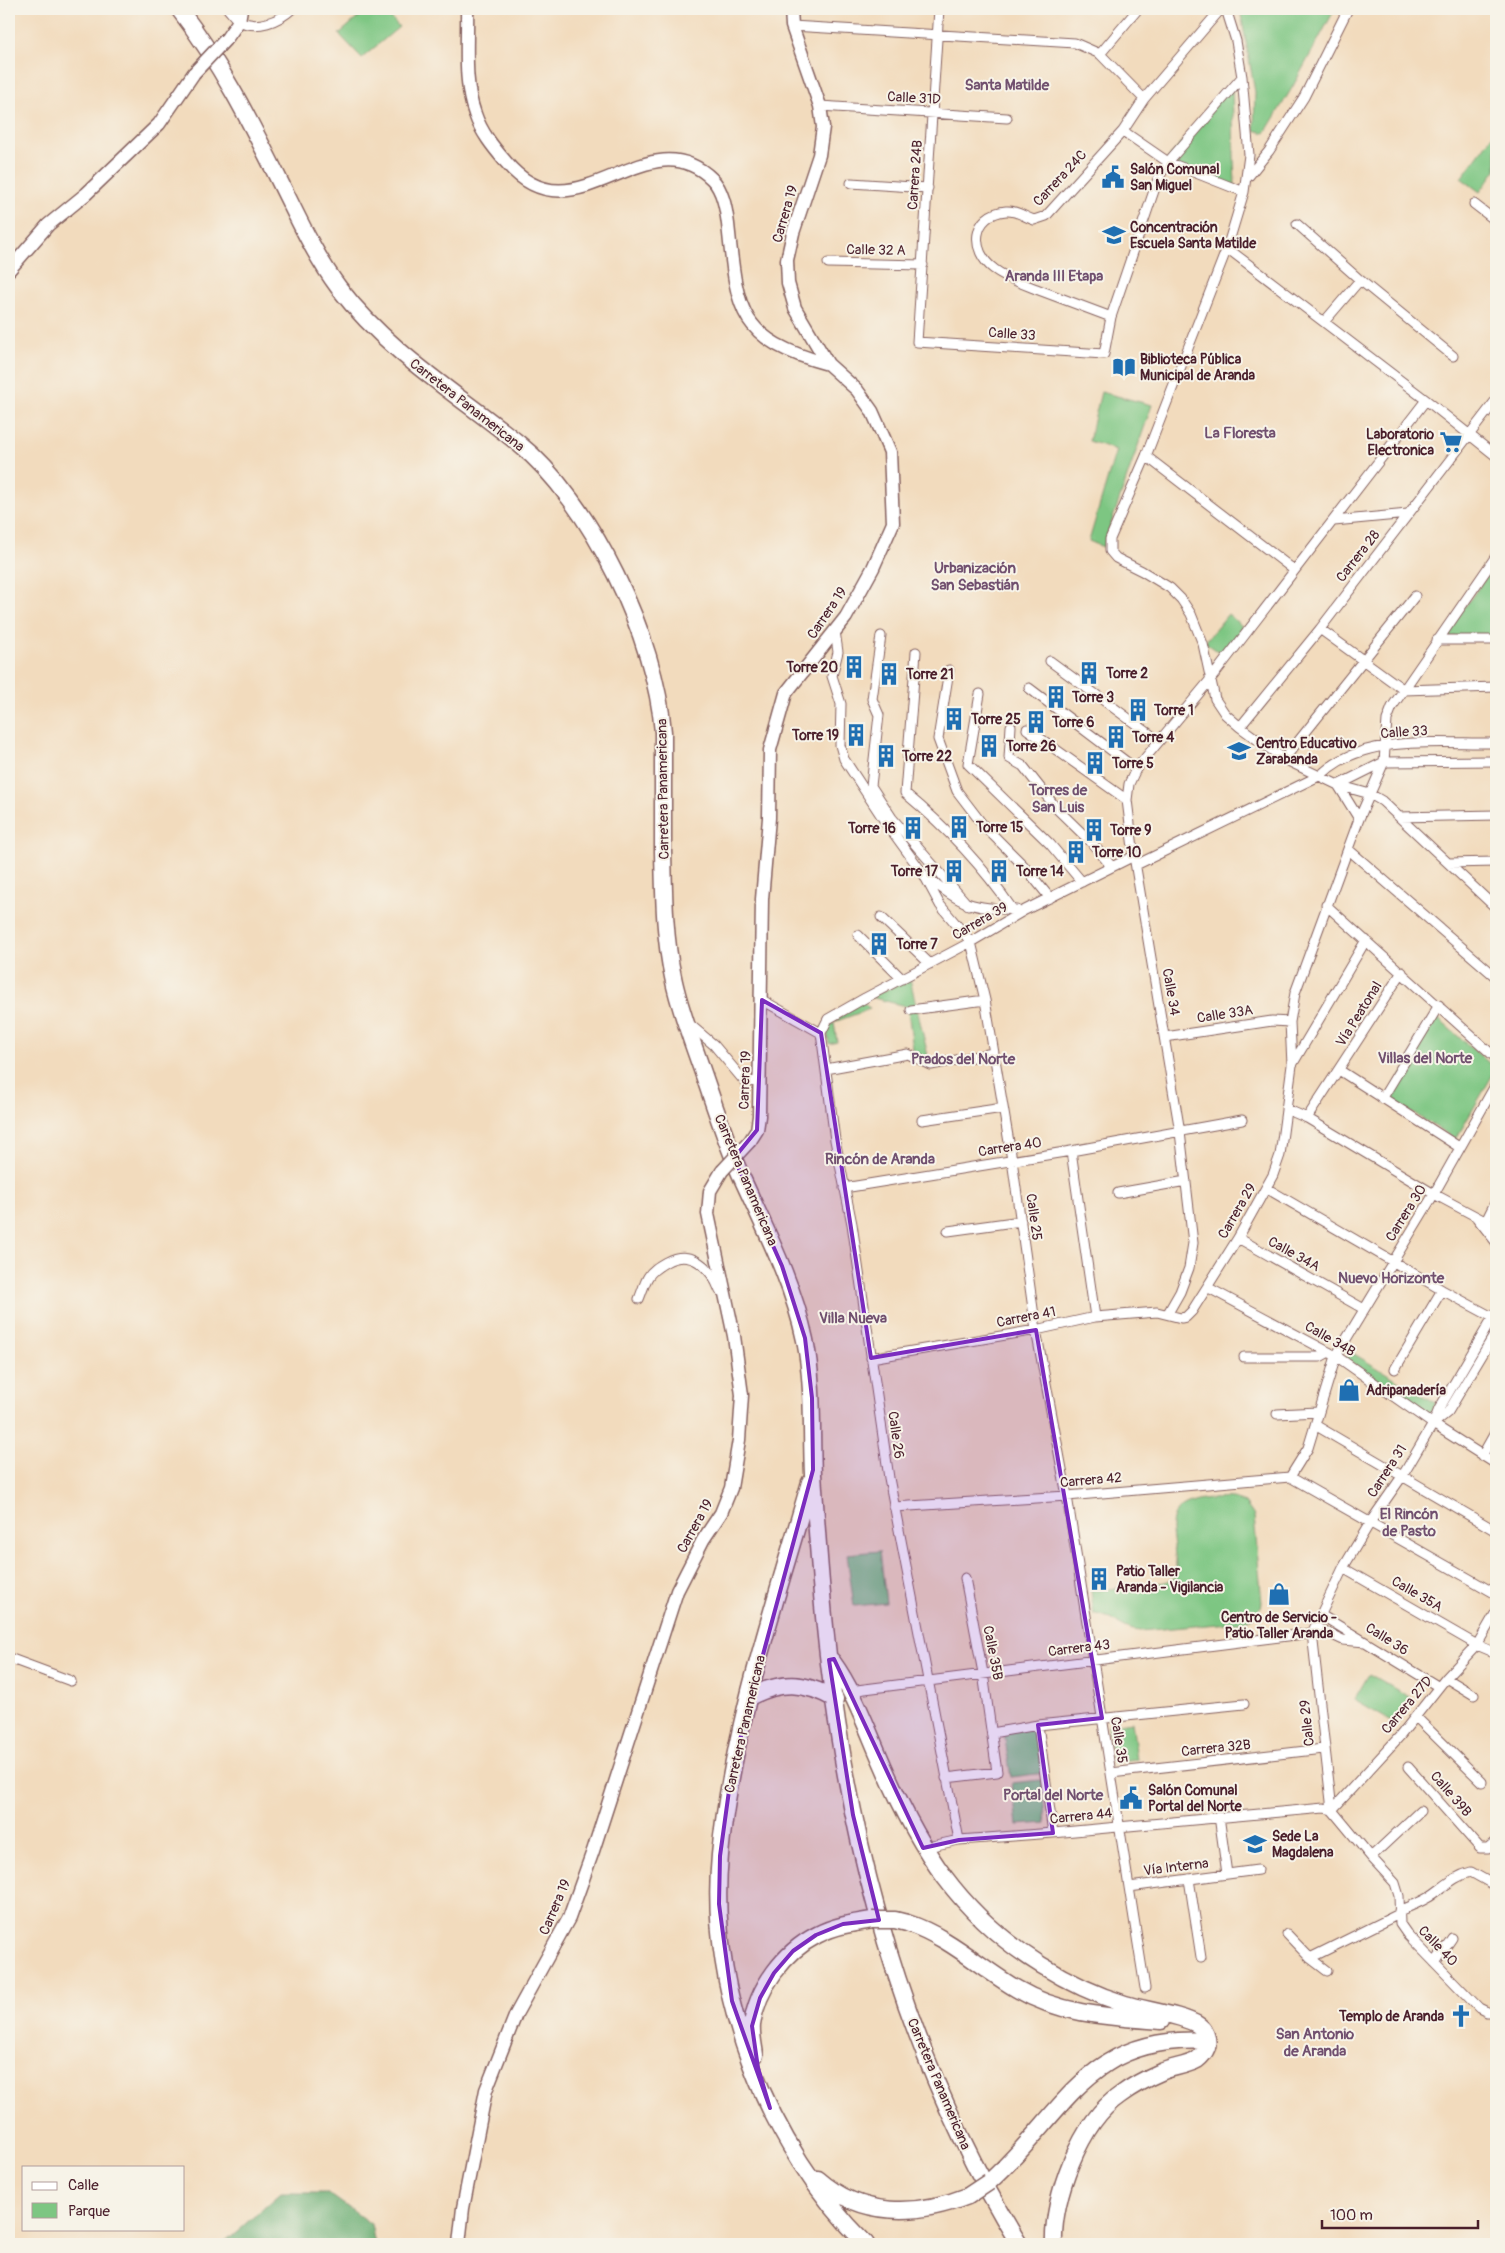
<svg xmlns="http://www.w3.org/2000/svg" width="1505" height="2253" font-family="Pangolin,sans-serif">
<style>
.green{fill:#7dc682;stroke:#647256}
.forest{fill:#66ab70;stroke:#58654e}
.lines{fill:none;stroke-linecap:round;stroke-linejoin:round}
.street-casing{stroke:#85615e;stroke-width:11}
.secondary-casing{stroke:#85615e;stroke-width:15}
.highway-casing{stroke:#85615e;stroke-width:19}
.street{stroke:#fff;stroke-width:9}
.secondary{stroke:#fff;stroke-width:12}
.highway{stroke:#fff;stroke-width:16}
.secondary-bridge-casing{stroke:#85615e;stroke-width:15;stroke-linecap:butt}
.highway-bridge-casing{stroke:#85615e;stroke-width:19;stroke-linecap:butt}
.secondary-bridge{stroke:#fff;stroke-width:12}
.highway-bridge{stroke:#fff;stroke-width:16}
.marked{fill:#7b2cbf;fill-opacity:0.2;stroke:#7b2cbf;stroke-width:4;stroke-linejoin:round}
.labels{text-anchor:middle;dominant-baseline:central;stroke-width:4;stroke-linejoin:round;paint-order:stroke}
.street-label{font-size:14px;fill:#4a1f2b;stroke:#f7f3e8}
.poi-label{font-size:14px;font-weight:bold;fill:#4a1f2b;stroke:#f7f3e8;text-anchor:start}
.neighbourhood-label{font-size:15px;font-weight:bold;fill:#71506f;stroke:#f7f3e8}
</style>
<rect width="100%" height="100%" fill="#f7f3e8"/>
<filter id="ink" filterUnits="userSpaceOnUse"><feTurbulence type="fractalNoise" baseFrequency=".02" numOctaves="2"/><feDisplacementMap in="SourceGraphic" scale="10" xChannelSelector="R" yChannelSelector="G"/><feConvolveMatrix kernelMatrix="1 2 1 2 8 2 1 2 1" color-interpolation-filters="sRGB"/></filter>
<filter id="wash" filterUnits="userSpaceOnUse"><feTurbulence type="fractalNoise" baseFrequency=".0096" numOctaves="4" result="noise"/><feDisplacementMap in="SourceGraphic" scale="20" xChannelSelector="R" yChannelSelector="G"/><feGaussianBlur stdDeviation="1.12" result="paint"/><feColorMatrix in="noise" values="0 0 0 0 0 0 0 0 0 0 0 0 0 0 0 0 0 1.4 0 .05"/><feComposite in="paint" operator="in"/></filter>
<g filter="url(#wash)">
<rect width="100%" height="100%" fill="#f2dbbd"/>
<!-- green -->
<path class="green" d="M368,9H384L399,27L362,58L339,34Z
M1240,9H1335L1292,88L1265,133L1254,130L1255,92Z
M1232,83L1235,189L1164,163Z
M1496,131V170L1480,192L1461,178Z
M1101,392L1152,405L1103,547L1089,541L1116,450L1089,441Z
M1496,563V636L1447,637L1449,629Z
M1228,614L1245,629L1223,655L1205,642Z
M910,979L929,1060L924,1061L913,1050L908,1010L905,1006L870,997Z
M862,1001L870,1009L834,1022L836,1020Z
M1437,1018L1496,1069L1456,1139L1387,1098Z
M834,1023L837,1042L829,1044L826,1027Z
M1349,1351L1436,1403L1429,1417L1346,1358Z
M1233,1499L1245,1503L1254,1516L1262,1603C1260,1615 1251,1620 1240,1622L1140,1631C1121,1630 1113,1615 1094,1614L1091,1591L1166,1582L1174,1578C1177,1571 1176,1563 1175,1555C1174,1544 1170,1531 1173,1519C1179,1498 1216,1498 1233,1499Z
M880,1551L886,1603L854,1606L847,1554Z
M1369,1674L1411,1698L1396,1724L1354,1700Z
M1132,1722L1137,1759L1112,1762L1108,1725Z
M1037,1727L1044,1773L1011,1777L1004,1733Z
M1041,1780L1046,1823L1017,1825L1012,1783Z"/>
<!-- forest -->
<path class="forest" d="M281,2193H328L371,2224L375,2244H222Z"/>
</g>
<g filter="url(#ink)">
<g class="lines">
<defs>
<path id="street" d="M228,9C231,12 235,18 239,21C257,30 279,21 292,9
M939,9L917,342L1104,354L1111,317L1158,179L1168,162L1242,77
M1226,9L1236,41L1242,77L1249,155L1244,192L1227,248L1146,456L1110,539V551L1116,558L1142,571L1170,588L1181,599L1191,614L1203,644L1215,699L1225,714L1240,727L1284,759L1338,785L1359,819
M792,26L1075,43L1100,54L1144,99
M1100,54L1138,9
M820,106L1007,118
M1123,131L1168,162L1244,192
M1248,177L1269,151L1304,97L1348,9
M851,183L928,188
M1474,204L1496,221
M1297,224L1360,280L1453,356
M1227,248L1426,400L1496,456
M828,263L923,265
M1111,317C1087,308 1063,299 1039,290C1024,284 1007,279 994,269C969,251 972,214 1006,211C1017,210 1024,217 1034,220L1046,216L1123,131L1144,99L1221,9
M1324,322L1360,280
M1146,456L1294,570
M1334,521L1408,514
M1320,629L1404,690L1496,687
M835,631L838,652L832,676L841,704L840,745L844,759L884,820L924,875L940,905L971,942L985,1000L1012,1160L1036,1330L1067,1496L1145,1988
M881,636L872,699L879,715L871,786L892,818L968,905
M1437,640H1496
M916,652L905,793C946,827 983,866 1013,910
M1050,661L1159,741
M949,670L938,739L957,791L983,825L1024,866L1050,898
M1029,688L1136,769
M980,694L968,764L1050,844L1082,882
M1011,726L1009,758L1023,766L1057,809L1091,842L1112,867
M1240,727L1320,629L1496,400
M1027,729L1127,800
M1284,759L1415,596
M1338,785L1370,794L1382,801L1496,908
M1338,785L1384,762L1496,761
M1399,817L1496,815
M1349,850L1496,977
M1448,863L1496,862
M1136,865L1321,775C1363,733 1441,744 1496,743
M927,877C965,907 970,907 1017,910
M1326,905L1496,1058
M881,917L930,964
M858,935L902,979
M762,1000L821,1033
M911,1010L985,1000
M688,1023L714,1045L745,1082L760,1081
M1165,1037L1272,1021L1290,1022
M1292,1065L1366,940
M826,1069L908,1054L931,1065L993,1053
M1339,1070L1459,1147
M1382,1099L1439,1005
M1286,1109L1307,1118L1434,1194L1496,1227
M1307,1118L1402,972
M922,1120L1003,1108
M1071,1151L1095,1317
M844,1188L1071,1151L1242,1120
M1266,1188L1442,1290L1496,1319
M1118,1193L1186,1181
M1477,1218L1496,1242
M1486,1221L1496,1201
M948,1231L1021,1221
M1238,1238L1364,1309
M1207,1287L1336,1356L1433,1424L1496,1464
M639,1299C642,1292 644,1284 648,1277C652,1270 659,1266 666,1262C692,1248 711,1268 720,1291
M1168,1313L1180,1292L1189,1268L1193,1243L1180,1132L1134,856L1127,800L1129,784L1136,769L1210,680L1426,400
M1244,1357H1320L1329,1352
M871,1358L1036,1330L1095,1317L1157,1312L1181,1318L1186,1317L1192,1311L1238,1238L1273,1175L1280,1155L1292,1065L1290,1022L1295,993L1359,819L1384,762L1387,720L1392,707L1496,556
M1395,1369L1442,1290
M1277,1414L1318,1412
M1433,1424L1439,1409L1496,1312
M1315,1425L1496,1531
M1482,1456L1496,1431
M1290,1477L1308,1448L1336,1356L1434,1194L1496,1084
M1290,1477L1496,1594
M894,1507L1067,1496L1290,1477
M1343,1568L1477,1645L1496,1653
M1321,1615L1439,1687
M1315,1627L1343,1640L1365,1642
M1312,1633L1343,1568L1371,1521L1403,1475L1433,1424L1448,1412L1496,1332
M1312,1633L1332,1810
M9,1658L71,1681
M1446,1678L1474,1695
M849,1691L1312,1633
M1416,1717L1482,1782
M1038,1725L1053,1833
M992,1733L1038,1725L1244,1704
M1408,1767L1480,1848H1488L1496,1841
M1111,1773L1323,1749
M946,1778L997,1772L983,1673L965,1578
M1332,1810L1371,1857L1395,1883L1399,1896L1400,1924L1407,1934L1479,2008L1487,2012H1496
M1332,1810L1400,1736L1446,1678L1477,1645L1496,1612
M1219,1816L1227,1874
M959,1840L889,1478L852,1224L835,1140L821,1033L828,1019L865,998L971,942L1025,910L1134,856
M923,1848L959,1840L1053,1833L1324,1808L1332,1810
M1371,1857L1420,1811
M1189,1879L1201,1957
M1129,1887L1258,1870
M1399,1911C1409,1907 1419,1903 1429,1897C1443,1888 1454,1876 1471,1872L1496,1886
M1287,1934L1310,1958L1327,1971
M1310,1958L1399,1914
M1435,1963L1452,1938"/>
<path id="secondary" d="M467,9C468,42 463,82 475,114C481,132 493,147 505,161C574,246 645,114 712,179C723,190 726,209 728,224C737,310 737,339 828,364
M227,38L239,21L241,9
M9,270L48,225L86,194L159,124L194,73
M750,1141L757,1130L759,1116L762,899L769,818L770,750L786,693L846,617L873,568L893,523L890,452L884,438L872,411L857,390L828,364L795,308L788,283L787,260L793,233L819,155L823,127L820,106L792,26L791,9
M459,2244L463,2208L486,2090L516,2014L569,1918L593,1851L677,1591L703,1540L721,1513L731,1488L739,1440L742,1395L734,1336L708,1214L710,1191L722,1171"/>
<path id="highway" d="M179,9C220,62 251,123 280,182C298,218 315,256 339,288C388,352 456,393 518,443C592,502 656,639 663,732C663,772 663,811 663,851C664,893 664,936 673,977C679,1007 691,1038 701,1067C714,1104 726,1143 742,1178C766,1231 793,1283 805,1340C814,1385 811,1429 813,1474C817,1534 821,1595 828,1655C852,1863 910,2065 1019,2244
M810,1482C775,1604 732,1728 720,1855C707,1994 768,2147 866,2244
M832,1661C854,1691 867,1729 882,1763C919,1849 959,1914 1041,1965C1067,1981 1096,1995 1125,2004C1144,2010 1183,2015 1198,2025C1205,2029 1209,2039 1207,2047C1205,2052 1201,2057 1197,2060C1186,2066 1172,2067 1161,2072C1147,2078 1132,2086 1120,2095C1080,2122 1052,2198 1054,2244
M749,1697C781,1681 803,1681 835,1699
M907,1923C948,1936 981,1968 1017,1989C1061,2015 1112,2017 1161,2021
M755,2055C754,2046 751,2034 752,2025C757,1988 784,1952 817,1935C834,1926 853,1923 872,1920
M818,2179C862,2218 917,2216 968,2196
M989,2182C1066,2113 1086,2034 1207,2041"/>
</defs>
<!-- street casing -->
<use href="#street" class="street-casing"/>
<!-- secondary casing -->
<use href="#secondary" class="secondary-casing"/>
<!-- highway casing -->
<use href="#highway" class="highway-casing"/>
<!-- street -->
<use href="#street" class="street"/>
<!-- secondary -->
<use href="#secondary" class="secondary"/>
<!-- highway -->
<use href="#highway" class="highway"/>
<defs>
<path id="secondary-bridge" d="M194,73L227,38
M722,1171L750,1141"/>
<path id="highway-bridge" d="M872,1920H895L907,1923
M968,2196L989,2182"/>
</defs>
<!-- secondary-bridge casing -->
<use href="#secondary-bridge" class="secondary-bridge-casing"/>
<!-- highway-bridge casing -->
<use href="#highway-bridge" class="highway-bridge-casing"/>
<!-- secondary-bridge -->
<use href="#secondary-bridge" class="secondary-bridge"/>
<!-- highway-bridge -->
<use href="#highway-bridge" class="highway-bridge"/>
</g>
</g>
<!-- marked area -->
<path class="marked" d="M762,1000L821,1033L871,1358L1036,1330L1102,1718L1038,1725L1053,1833L959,1840L923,1848L834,1659L829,1660L853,1815L879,1920L843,1924L816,1935L793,1951L774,1973L760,1998L752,2026L758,2068L770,2108L732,2001L719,1904L720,1856L732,1769L813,1470L812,1398L805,1338L782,1266L734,1158L757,1130Z"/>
<!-- icons -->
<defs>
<symbol id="civic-bare" viewBox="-9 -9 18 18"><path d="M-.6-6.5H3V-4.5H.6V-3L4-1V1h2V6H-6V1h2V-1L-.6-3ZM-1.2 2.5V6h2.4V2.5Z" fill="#1f6fb2" stroke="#f7f3e8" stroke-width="2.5" paint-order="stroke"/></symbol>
<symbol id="school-bare" viewBox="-9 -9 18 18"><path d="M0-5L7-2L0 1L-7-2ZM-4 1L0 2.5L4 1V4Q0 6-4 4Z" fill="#1f6fb2" stroke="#f7f3e8" stroke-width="2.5" paint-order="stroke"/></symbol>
<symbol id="library-bare" viewBox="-9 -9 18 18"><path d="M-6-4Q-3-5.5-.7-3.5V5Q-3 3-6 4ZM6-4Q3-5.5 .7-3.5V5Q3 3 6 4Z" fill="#1f6fb2" stroke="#f7f3e8" stroke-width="2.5" paint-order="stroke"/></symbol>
<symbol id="supermarket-bare" viewBox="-9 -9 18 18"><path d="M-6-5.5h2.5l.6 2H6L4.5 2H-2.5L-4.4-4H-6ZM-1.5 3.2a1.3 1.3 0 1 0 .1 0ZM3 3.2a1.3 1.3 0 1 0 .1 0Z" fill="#1f6fb2" stroke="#f7f3e8" stroke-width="2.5" paint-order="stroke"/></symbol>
<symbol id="building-bare" viewBox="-9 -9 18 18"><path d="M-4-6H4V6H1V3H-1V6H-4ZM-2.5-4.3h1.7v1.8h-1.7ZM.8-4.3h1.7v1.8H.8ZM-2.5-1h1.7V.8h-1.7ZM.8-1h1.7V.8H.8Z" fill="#1f6fb2" stroke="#f7f3e8" stroke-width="2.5" paint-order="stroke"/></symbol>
<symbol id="shop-bare" viewBox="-9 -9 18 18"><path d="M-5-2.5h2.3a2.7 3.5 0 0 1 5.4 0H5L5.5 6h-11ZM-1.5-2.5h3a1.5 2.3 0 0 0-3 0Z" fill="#1f6fb2" stroke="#f7f3e8" stroke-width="2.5" paint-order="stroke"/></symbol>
<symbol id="church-bare" viewBox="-9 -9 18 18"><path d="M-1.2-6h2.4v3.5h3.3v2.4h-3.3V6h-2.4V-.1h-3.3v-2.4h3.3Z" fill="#1f6fb2" stroke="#f7f3e8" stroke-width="2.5" paint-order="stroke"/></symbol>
</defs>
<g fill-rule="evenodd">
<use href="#civic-bare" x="1097" y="161" width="32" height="32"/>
<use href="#school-bare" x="1098" y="219" width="32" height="32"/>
<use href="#library-bare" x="1108" y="351" width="32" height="32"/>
<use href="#supermarket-bare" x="1435" y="426" width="32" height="32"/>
<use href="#building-bare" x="838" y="651" width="32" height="32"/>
<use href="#building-bare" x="1073" y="657" width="32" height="32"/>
<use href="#building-bare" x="873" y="658" width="32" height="32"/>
<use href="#building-bare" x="1040" y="681" width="32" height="32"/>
<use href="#building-bare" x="1122" y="694" width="32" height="32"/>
<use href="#building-bare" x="938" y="703" width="32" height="32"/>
<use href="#building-bare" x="1020" y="706" width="32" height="32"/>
<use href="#building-bare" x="840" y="719" width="32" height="32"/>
<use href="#building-bare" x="1100" y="721" width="32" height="32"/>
<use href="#building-bare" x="973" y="730" width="32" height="32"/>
<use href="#school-bare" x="1223" y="735" width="32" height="32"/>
<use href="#building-bare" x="870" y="740" width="32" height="32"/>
<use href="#building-bare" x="1079" y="747" width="32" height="32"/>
<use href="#building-bare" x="943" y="811" width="32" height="32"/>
<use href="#building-bare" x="897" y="812" width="32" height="32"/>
<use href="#building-bare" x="1078" y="814" width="32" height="32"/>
<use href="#building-bare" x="1060" y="836" width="32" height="32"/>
<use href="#building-bare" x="938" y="855" width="32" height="32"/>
<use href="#building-bare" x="983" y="855" width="32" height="32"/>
<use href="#building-bare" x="863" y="928" width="32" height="32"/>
<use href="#shop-bare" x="1333" y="1374" width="32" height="32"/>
<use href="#building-bare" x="1083" y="1563" width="32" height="32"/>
<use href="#shop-bare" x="1263" y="1578" width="32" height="32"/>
<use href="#civic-bare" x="1115" y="1782" width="32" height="32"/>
<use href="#school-bare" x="1239" y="1828" width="32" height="32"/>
<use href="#church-bare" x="1445" y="2000" width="32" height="32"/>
</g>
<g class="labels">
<!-- street labels -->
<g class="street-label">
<text transform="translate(914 98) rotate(3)">Calle 31D</text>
<text transform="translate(915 175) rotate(-86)">Carrera 24B</text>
<text transform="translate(1060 178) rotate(-47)">Carrera 24C</text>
<text transform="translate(785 214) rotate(-74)">Carrera 19</text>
<text transform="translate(876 250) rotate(1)">Calle 32 A</text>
<text transform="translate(1012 334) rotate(4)">Calle 33</text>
<text transform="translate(467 405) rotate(38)">Carretera Panamericana</text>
<text transform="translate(1358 556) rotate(-52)">Carrera 28</text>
<text transform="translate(827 613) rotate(-56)">Carrera 19</text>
<text transform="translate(1404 732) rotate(-4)">Calle 33</text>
<text transform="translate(663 789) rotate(-91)">Carretera Panamericana</text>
<text transform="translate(980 921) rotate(-30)">Carrera 39</text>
<text transform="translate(1171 992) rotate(80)">Calle 34</text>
<text transform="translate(1225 1014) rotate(-9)">Calle 33A</text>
<text transform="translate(1359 1014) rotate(-58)">Vía Peatonal</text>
<text transform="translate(745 1080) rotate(-88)">Carrera 19</text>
<text transform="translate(1010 1147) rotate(-9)">Carrera 40</text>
<text transform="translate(746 1180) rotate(67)">Carretera Panamericana</text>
<text transform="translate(1237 1211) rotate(-60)">Carrera 29</text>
<text transform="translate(1406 1213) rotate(-58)">Carrera 30</text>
<text transform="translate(1034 1217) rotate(82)">Calle 25</text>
<text transform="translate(1294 1254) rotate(29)">Calle 34A</text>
<text transform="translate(1026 1317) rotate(-11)">Carrera 41</text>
<text transform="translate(1330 1339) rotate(30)">Calle 34B</text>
<text transform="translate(896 1435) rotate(82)">Calle 26</text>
<text transform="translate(1387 1471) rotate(-57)">Carrera 31</text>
<text transform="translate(1091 1480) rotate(-5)">Carrera 42</text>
<text transform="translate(695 1526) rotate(-61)">Carrera 19</text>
<text transform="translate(1417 1594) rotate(30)">Calle 35A</text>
<text transform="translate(1387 1639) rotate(32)">Calle 36</text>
<text transform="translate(1079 1648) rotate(-7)">Carrera 43</text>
<text transform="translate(993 1653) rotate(79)">Calle 35B</text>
<text transform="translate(1407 1705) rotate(-50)">Carrera 27D</text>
<text transform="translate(1307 1723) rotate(-96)">Calle 29</text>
<text transform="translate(745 1724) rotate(-77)">Carretera Panamericana</text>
<text transform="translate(1119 1740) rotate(81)">Calle 35</text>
<text transform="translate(1216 1748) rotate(-6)">Carrera 32B</text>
<text transform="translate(1451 1794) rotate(49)">Calle 39B</text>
<text transform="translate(1081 1816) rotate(-6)">Carrera 44</text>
<text transform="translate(1176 1867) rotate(-7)">Vía Interna</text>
<text transform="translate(555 1907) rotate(-67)">Carrera 19</text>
<text transform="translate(1438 1946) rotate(46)">Calle 40</text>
<text transform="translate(939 2084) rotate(67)">Carretera Panamericana</text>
</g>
<!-- poi labels -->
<g class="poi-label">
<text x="1130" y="169">Salón Comunal<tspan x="1130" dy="16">San Miguel</tspan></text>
<text x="1130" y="227">Concentración<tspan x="1130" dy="16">Escuela Santa Matilde</tspan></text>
<text x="1140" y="359">Biblioteca Pública<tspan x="1140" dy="16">Municipal de Aranda</tspan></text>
<text x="1434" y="434" text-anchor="end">Laboratorio<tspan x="1434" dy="16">Electronica</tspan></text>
<text x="838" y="667" text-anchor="end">Torre 20</text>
<text x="1106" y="673">Torre 2</text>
<text x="906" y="674">Torre 21</text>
<text x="1072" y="697">Torre 3</text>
<text x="1154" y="710">Torre 1</text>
<text x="971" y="719">Torre 25</text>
<text x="1052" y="722">Torre 6</text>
<text x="839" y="735" text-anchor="end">Torre 19</text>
<text x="1132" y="737">Torre 4</text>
<text x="1256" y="743">Centro Educativo<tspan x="1256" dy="16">Zarabanda</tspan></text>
<text x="1006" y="746">Torre 26</text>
<text x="902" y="756">Torre 22</text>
<text x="1112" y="763">Torre 5</text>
<text x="976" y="827">Torre 15</text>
<text x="896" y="828" text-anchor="end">Torre 16</text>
<text x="1110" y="830">Torre 9</text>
<text x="1092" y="852">Torre 10</text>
<text x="938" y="871" text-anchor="end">Torre 17</text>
<text x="1016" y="871">Torre 14</text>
<text x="896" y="944">Torre 7</text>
<text x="1366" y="1390">Adripanadería</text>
<text x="1116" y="1571">Patio Taller<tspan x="1116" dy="16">Aranda - Vigilancia</tspan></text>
<text x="1279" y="1617" text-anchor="middle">Centro de Servicio -<tspan x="1279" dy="16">Patio Taller Aranda</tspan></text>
<text x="1148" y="1790">Salón Comunal<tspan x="1148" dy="16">Portal del Norte</tspan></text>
<text x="1272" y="1836">Sede La<tspan x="1272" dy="16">Magdalena</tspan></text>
<text x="1444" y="2016" text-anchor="end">Templo de Aranda</text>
</g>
<!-- neighbourhood labels -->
<g class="neighbourhood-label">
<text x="1007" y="85">Santa Matilde</text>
<text x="1054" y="276">Aranda III Etapa</text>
<text x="1240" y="433">La Floresta</text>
<text x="975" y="568">Urbanización<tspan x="975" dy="17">San Sebastián</tspan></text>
<text x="1058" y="790">Torres de<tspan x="1058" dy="17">San Luis</tspan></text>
<text x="1425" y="1058">Villas del Norte</text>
<text x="963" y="1059">Prados del Norte</text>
<text x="880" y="1159">Rincón de Aranda</text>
<text x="1391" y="1278">Nuevo Horizonte</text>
<text x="853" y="1318">Villa Nueva</text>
<text x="1409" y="1514">El Rincón<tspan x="1409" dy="17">de Pasto</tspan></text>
<text x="1053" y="1795">Portal del Norte</text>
<text x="1315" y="2034">San Antonio<tspan x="1315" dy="17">de Aranda</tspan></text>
</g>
</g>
<!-- margin -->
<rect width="1505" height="2253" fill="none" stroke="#f7f3e8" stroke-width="30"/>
<!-- legend -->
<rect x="22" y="2166" width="162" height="65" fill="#f7f3e8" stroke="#b29e9c"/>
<rect x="32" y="2182" width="25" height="8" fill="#ffffff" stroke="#b29e9c"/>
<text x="68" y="2190" font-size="15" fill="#4a1f2b">Calle</text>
<rect x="32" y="2203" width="25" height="15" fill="#7dc682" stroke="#b29e9c"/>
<text x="68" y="2216" font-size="15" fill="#4a1f2b">Parque</text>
<!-- scale -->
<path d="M1322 2220v8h156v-8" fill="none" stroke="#4a1f2b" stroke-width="2.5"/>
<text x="1330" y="2220" font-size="15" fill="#4a1f2b" stroke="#f7f3e8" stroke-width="4" paint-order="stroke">100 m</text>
</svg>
